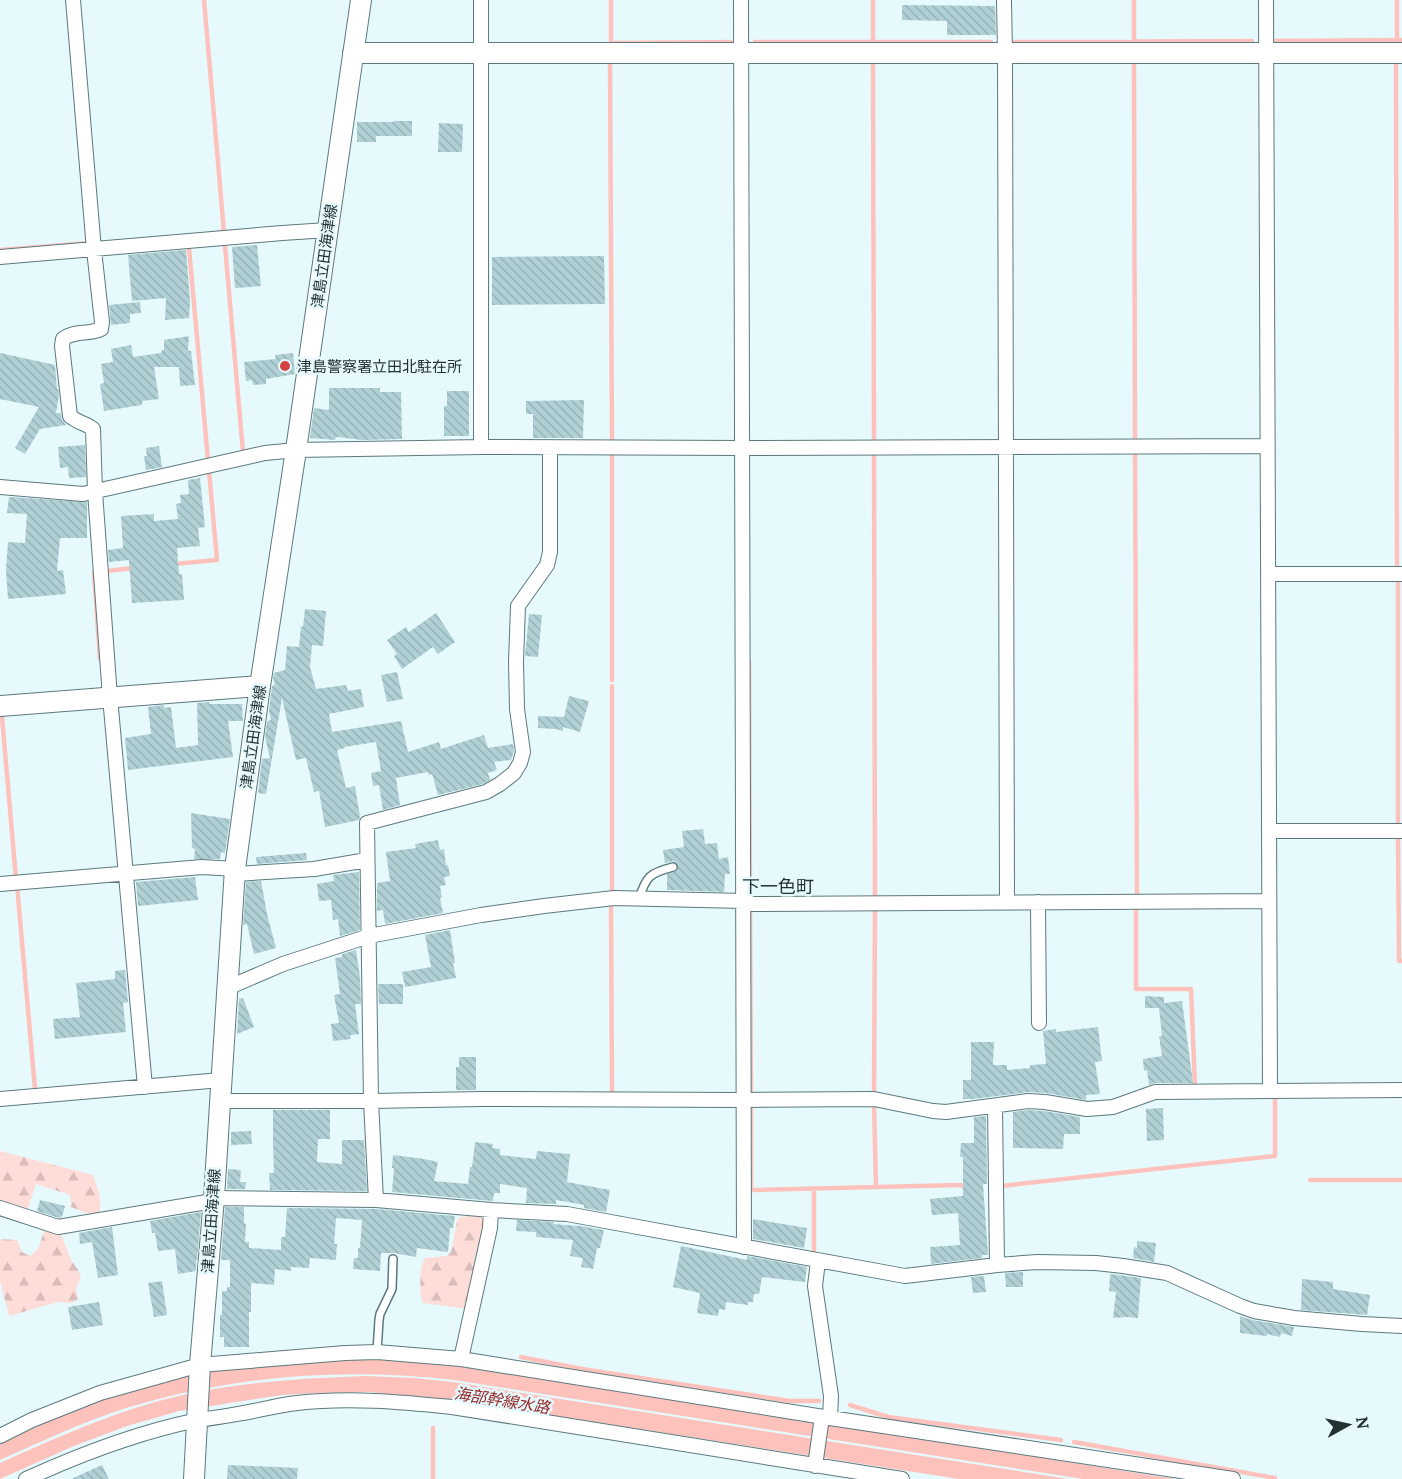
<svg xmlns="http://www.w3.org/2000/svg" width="1402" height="1479" font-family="Lora,'Noto Sans JP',serif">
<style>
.forest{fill:url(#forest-firs)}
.water{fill:#fec2bc}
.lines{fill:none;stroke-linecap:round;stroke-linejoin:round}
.stream{stroke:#fec2bc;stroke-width:4.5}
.building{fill:url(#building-back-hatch)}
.lane-casing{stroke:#5c797e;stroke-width:10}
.street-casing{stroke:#5c797e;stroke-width:16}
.secondary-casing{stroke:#5c797e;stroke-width:22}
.lane{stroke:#fff;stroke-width:7}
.street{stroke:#fff;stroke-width:14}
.secondary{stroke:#fff;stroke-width:20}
.poi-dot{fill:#d24242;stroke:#e6fafd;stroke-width:2}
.labels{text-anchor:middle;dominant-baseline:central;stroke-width:5;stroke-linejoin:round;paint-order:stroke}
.street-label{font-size:15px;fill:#243133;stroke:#e6fafd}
.poi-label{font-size:15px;fill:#243133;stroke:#e6fafd;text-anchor:start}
.water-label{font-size:16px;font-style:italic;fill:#962829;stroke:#e6fafd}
.quarter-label{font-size:18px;fill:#243133;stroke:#e6fafd}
</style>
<defs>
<pattern id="forest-firs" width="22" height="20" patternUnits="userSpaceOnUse" patternTransform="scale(1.5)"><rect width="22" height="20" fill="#fedcd8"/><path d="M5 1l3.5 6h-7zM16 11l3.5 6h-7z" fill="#dabdba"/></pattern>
<pattern id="building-back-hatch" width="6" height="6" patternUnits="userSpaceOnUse" patternTransform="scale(1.5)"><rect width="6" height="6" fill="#b0d0d5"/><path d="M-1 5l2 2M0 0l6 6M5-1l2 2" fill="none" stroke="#97b3b7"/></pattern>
</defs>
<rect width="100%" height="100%" fill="#e6fafd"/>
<!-- forest -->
<path class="forest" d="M0,1151L93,1175L100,1196V1215L94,1216L71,1207L70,1195L36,1184L27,1211L0,1202Z
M475,1215L486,1217L468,1309L423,1303C419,1293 419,1268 425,1258L447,1256L451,1252L457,1221L461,1217Z
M45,1228L60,1231L71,1260L78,1270L81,1277L76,1289L78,1299L72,1303L58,1302L9,1316L0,1281V1239L17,1240L22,1252L30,1256L38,1249Z"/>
<!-- water -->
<path class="water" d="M371,1359L420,1361L459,1365L1175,1479H1083L454,1380C343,1367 229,1376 123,1409C81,1423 40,1442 0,1460V1443C65,1413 132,1384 203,1372C259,1363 315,1361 371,1359Z
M366,1376L414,1378L453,1382L1069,1479H959L454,1400L369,1392L318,1393L282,1395L179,1411L127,1426L74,1446L0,1479V1463C65,1434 131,1404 202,1391C256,1381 311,1378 366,1376Z"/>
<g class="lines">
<!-- stream -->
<path class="stream" d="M204,0L224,232H219
M611,0V41
M873,0V42
M1134,0V41
M1397,0V40
M1274,41L1402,40
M755,42H991
M1013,42L1252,41
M614,43L731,42
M1134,61L1135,442
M610,63L612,443
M873,64L874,443
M1396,64L1397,565
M225,246L243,452
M189,248L208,460
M0,250L89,243
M874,452L875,896
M1135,452L1137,897
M174,564L217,560L209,471
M107,571L133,568
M94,572L100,659
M1398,580V826
M749,662L750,895
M612,680V455
M2,717L16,879
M1398,835L1399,961H1402
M17,885L35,1089
M612,893V686
M611,903L612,1095
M1136,906V989H1191L1195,1086
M750,907L751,1093
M874,1094L875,910
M874,1103L876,1187
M751,1107V1190L960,1185L966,1187
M1310,1180H1402
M1001,1186L1275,1156V1094
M814,1252V1189
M521,1357L582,1369L790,1401H819
M850,1405L888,1417L1061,1440
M1074,1442L1275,1478
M433,1479V1428"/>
</g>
<!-- building -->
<path class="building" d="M902,5L995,6L996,35H947V21L902,20Z
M393,121H412V136H376V142H357V122H393Z
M439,123L463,124L462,152H438Z
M257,245L261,286L235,288L232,247Z
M186,250L190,301L189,318L165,320L166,298L132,301L128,255Z
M604,256L605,304L492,305V257Z
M140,302L141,313L130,314V323L111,325L109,305Z
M189,336L188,351H191L195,385L180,386L179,367H154L159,399L142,401V405L104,411L100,384L104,383L101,364L113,362L111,349L131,345L133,357L161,353L162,350H164V340Z
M0,353L55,365L57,389H58L59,395L56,413H61L62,420L66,425L40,429L25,454L15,448L39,407L0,399Z
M293,353L295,374L266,379V384L253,385L252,380L246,381L244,362L276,359L275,355Z
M329,388H380V392H401L402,439L362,440L338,437H336L335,440L310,438L314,408L329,410Z
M447,391H469V436H444V406H447Z
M584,400L583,438H533V414H526V401Z
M85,445L86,477L69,478L68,467L60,468L58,447Z
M159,446L162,467L146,470L144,456H147L146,448Z
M200,478L205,527L198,528L200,546L177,548L179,574H182L184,600L132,603L129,560L109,562L108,550L123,548L121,516L154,514V521L178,519L176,504L181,503L180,495L189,494L188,480Z
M9,497L87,502V538H60L57,571L63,570L66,594L8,599L6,570L8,542L25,543L27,514L7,513Z
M305,609L326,611L323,646L312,645L310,667L316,689L346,685L348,691L361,689L364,707L329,714L332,732L401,721L408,752L439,742L441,749L484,735L488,748L513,744L514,751L511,760L494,762L497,770L488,773L490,780L483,784L438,795L432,774L429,775L428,772L396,778L400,805L383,810L379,785L373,786L371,773L381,771L376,742L344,747L345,748L337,750L346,788L355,786L360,817L359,820L325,827L319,791L314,792L306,758L296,760L282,698L266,794L258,793L262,759L270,758L265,737L267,721L271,720L269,711L272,686L275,685L273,678L274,673L285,670L287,646L299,647L301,626L303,627Z
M436,613L455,642L438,654L433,647L402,669L394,656L397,654L387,640L406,627L409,632Z
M529,614L542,615L538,657L525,656Z
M397,672L403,699L387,702L381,675Z
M569,696L589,701L580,732L563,727V731L556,729L538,728V716L564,717Z
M209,702V704H242L243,721H228L233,757L128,770L125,738L151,734L148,707L164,705V708L171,707L176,748L198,745L197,703Z
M191,813L230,819L225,853L221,852L220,859H194L195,849L192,848Z
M703,829L705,844L717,843L719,859L728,857L730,874H725L724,892L667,890V874L677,871L678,866L674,861L665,863L663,850L684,847L682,831Z
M438,840L440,850L444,849L446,865H448L450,876L444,877L446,885L440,886L442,898H440L443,913L385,924L383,910L377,911V883L390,881L386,852L416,848L415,844Z
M306,853L307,860L257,864L256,857Z
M359,872L360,930L340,936L338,919L333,920L331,900L319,901L317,884L334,881L333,875Z
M195,877L198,900L138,906L136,882Z
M261,881L267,914L276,948L254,954L247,924L243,925L246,882Z
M450,930L455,963H453L456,978L405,987L402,972L431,967L425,935Z
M356,950L360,977L361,1004H355L359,1034L350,1035L351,1039L333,1041L331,1024L339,1023L334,995L340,994L335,958L342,957V954Z
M125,970L128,1002L123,1003L126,1032L55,1039L53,1019L80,1017L76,983L115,979V971Z
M378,984H403V1004H379Z
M1145,996L1164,997V1003L1182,1001L1193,1083H1155L1149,1085L1147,1070L1144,1071L1143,1059L1162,1056L1159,1036H1162L1159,1008H1145Z
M243,998L254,1027L237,1034L239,999Z
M1098,1027L1102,1061L1095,1062L1100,1094L1086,1095V1100L1046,1093L1029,1092L973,1099H963V1080H971V1042H994L993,1065H1007V1070L1030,1068V1065L1046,1064L1043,1031L1056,1029V1032Z
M459,1057H476V1090H456V1067H459Z
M1163,1108L1164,1140L1147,1141L1146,1109Z
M273,1110H330V1139H318L317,1162L342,1164V1140H364L367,1191L270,1190L269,1173H274L273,1144Z
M1028,1110L1044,1111L1080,1117V1134H1064L1063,1149L1013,1148V1112Z
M986,1116L987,1184H983L988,1255H982V1258L931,1264L930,1247L960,1245L958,1213L932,1215L930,1199L963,1196V1157H960L961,1143H974V1117Z
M251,1131L252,1144L231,1145V1132Z
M475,1142L493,1144L492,1148L500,1149V1155L536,1159L537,1151L570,1154L567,1182L610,1190L606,1212L584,1208V1205L556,1200V1204L526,1203L527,1188L500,1184V1193H494L493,1201L392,1192L394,1168H392L393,1155L424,1159L438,1162L434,1181L468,1184L470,1167H472Z
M228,1169L241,1170L240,1182H246L245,1189H227Z
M40,1200L65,1206L62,1217L59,1218L37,1211Z
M225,1207H244V1223L246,1224L245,1242H249V1248L281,1250V1237H285L287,1208L376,1209L455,1216L453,1228H450L448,1252L417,1248L416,1257L394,1253H381L380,1271L353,1269L354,1258H358V1248H360L362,1220L336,1218L334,1244H337L336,1260L310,1258L309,1268L291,1267V1271L275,1269L274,1285L251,1283V1312H249V1347H224V1337H220V1315H222V1291H227V1287H230V1260H221Z
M201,1212L197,1260H196V1271L178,1274L175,1249L158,1251L155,1233H152L150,1221Z
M753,1219L807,1228L804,1248L753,1239Z
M517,1220L554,1222L553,1224L580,1226L604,1230L600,1248H597L593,1269L581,1267L583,1258L570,1256L573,1240L536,1237V1232L516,1231Z
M112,1227L118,1275L98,1278L92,1242L80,1244L79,1233Z
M1137,1241L1156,1243L1154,1262L1133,1258L1134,1247L1137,1248Z
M681,1246L747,1260V1256L807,1267L805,1282L762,1277L759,1294H754L753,1302H748V1305L726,1302L725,1310L719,1309L718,1316L697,1313L700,1293L673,1287Z
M1023,1272V1287H1006L1005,1273Z
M1110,1274L1141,1278L1138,1318L1126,1317L1113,1318L1116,1292L1109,1291Z
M984,1276L986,1292L973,1293L971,1277Z
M1302,1279L1333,1282V1289L1370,1295L1367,1315L1301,1310Z
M162,1281L167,1315L154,1317L148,1283Z
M99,1302L103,1325L72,1330L68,1307Z
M1240,1316L1252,1320L1294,1327L1292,1336L1281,1333L1280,1337L1267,1334V1336L1240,1333Z
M102,1465L109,1479H71Z
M228,1465L298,1468L297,1479H227Z"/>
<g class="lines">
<defs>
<path id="lane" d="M639,899C646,876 650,873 673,867
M377,1352L379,1320L380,1314L392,1289L393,1259"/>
<path id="street" d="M73,0L94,250L102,322L101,329C88,335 74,330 63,339L62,346L70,416C78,423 86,423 93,429L95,492L110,697L145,1087
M481,0V447
M741,0L744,1247
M1004,0L1005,53L1007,902
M1266,0L1270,1091
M0,257L282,233L328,230
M0,487L83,494L265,453L296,450L481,447L742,448L1267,446
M1268,574H1402
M1269,831H1402
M235,874L314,869L367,860
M0,884L202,867L235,869
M1038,902L1039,1023
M227,988L283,964L369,936L481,915L544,906L614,898L744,901L753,904L1269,901
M0,1099L221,1080
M220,1101H371L481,1099L744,1100L874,1099L933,1111L946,1112L1028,1101L1045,1102L1087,1109L1113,1107L1155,1092L1402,1090
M995,1106L997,1265
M214,1198L376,1200L491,1210L567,1214L905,1276L997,1265L1037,1262L1096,1263L1123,1266L1167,1273L1240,1306L1254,1311L1294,1318L1362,1324L1402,1326
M376,1200L371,1101L367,823L486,792L500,784L514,773L520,763L523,752L517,709L516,662L518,606L547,565L550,552V448
M0,1208L58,1227L213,1201
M818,1261L815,1286L831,1396L830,1418
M461,1359L490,1228L491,1210
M0,1436L32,1420L100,1393L200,1365L345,1353L377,1352L461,1359L830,1418L1233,1479
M815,1466L822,1417
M26,1479C81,1454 138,1432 198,1420C213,1418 228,1416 243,1413C261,1410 279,1405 297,1403C349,1397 401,1402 452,1407L902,1479"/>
<path id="secondary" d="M353,53H1402
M0,706L260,686
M194,1479L200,1365L214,1198L235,869L260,686L296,450L361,0"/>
</defs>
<!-- lane casing -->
<use href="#lane" class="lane-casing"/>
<!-- street casing -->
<use href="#street" class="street-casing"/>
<!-- secondary casing -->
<use href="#secondary" class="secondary-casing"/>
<!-- lane -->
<use href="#lane" class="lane"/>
<!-- street -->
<use href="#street" class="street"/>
<!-- secondary -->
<use href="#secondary" class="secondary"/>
</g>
<!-- markers -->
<circle class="poi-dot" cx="285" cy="366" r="6"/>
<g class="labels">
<!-- street labels -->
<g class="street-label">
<text transform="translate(324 256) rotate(-82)">津島立田海津線</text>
<text transform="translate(253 737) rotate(-82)">津島立田海津線</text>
<text transform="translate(211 1221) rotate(-86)">津島立田海津線</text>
</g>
<!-- poi labels -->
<g class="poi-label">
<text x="297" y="366">津島警察署立田北駐在所</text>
</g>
<!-- water labels -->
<g class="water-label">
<text transform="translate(502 1400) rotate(9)">海部幹線水路</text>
</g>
<!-- quarter labels -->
<g class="quarter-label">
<text x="778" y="886">下一色町</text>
</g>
</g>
<!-- north arrow -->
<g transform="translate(1348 1425) rotate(82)" stroke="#e6fafd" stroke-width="4.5" paint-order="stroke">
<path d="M0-4.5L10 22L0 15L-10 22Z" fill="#243133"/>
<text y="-9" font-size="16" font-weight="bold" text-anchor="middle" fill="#243133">N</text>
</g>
</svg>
